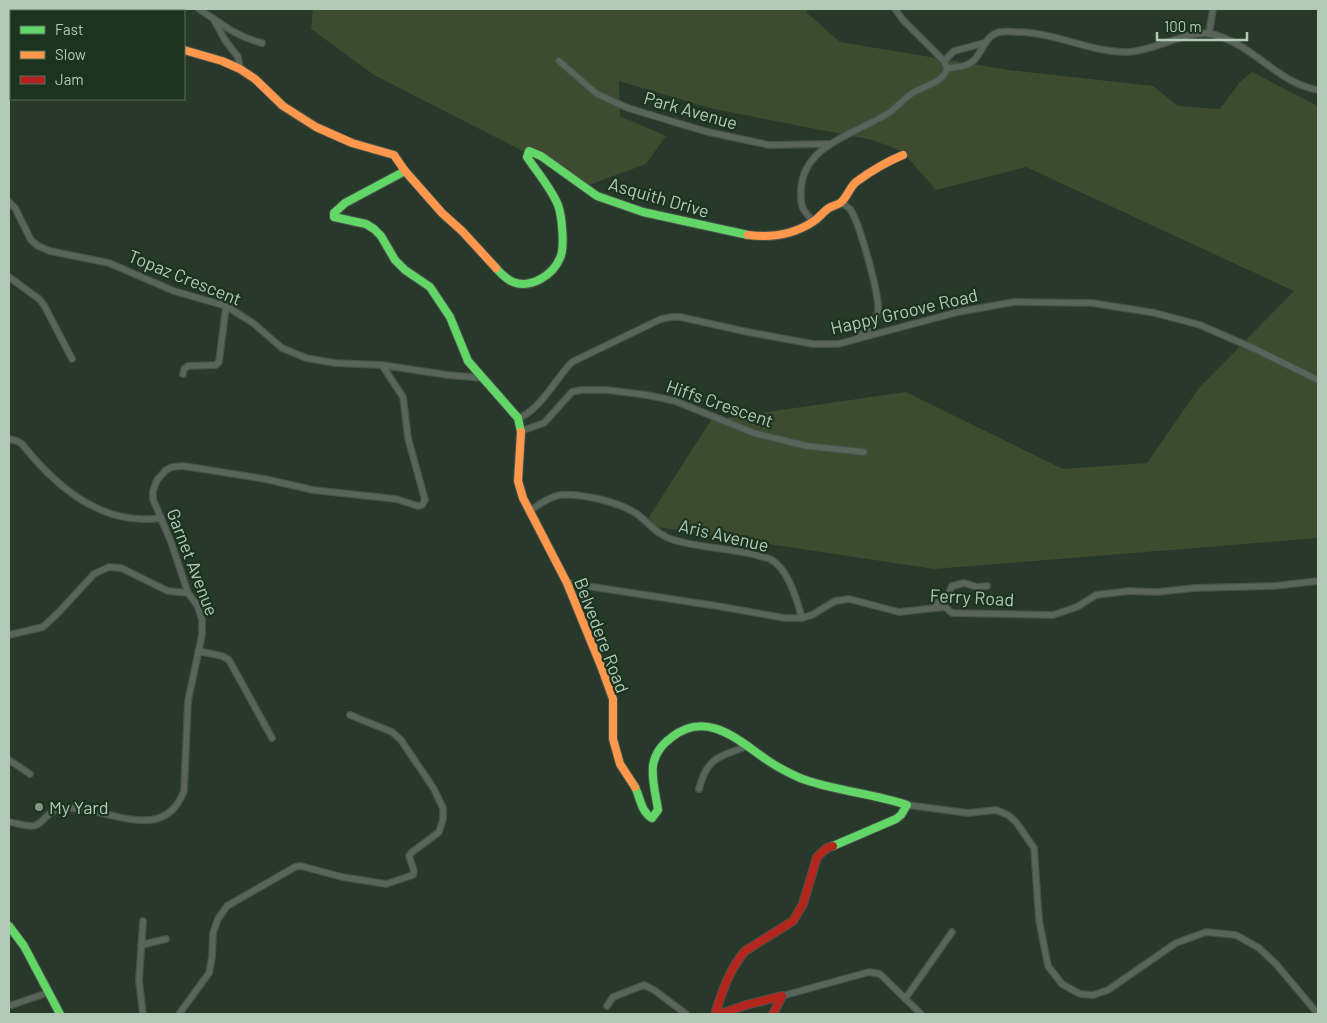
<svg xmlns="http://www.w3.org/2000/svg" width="1327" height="1023" font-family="Barlow,sans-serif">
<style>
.green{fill:#3d4b2f}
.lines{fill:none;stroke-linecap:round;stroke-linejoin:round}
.street-casing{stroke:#475248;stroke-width:8}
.fast-casing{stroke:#475248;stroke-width:10}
.slow-casing{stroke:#475248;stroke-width:10}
.jam-casing{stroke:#475248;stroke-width:10}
.street{stroke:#59655b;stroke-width:5.5}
.fast{stroke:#63d668;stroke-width:8}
.slow{stroke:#ff974d;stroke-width:8}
.jam{stroke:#b3261e;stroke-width:8}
.poi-dot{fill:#829686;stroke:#1b331f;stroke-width:2}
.labels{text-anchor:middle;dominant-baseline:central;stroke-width:4.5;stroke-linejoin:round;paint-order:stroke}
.street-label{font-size:18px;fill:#b2c9b7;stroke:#1b331f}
.poi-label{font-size:18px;fill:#b2c9b7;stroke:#1b331f;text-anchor:start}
</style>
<rect width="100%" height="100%" fill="#28382b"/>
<!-- green -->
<path class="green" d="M313,9H807V13L840,42L1009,70L1153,86L1178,106L1220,109L1240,82L1252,72L1318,106V538L934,569L644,525L711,420L906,392L1063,469L1147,463L1199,388L1294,291L1026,167L936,190L902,151L872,140L709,108L619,81L620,116L666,136L646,164L589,185L374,75L311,29Z"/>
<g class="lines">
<defs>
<path id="street" d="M60,9L65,11
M199,9C220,23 237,37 262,43
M895,9L903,20L944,61L947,69
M214,20L225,40L238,57L240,69
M1209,34L1213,9
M559,61L597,94L628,108L674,122L708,132L769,145L829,144
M944,61L954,51L984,43
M9,202L15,208L31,240L38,246L50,251L109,263L174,291L226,306L253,323L282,348L306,358L335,363L382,365L448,375L482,378
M840,203C843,204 847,206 850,209C859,221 880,296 878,311C876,323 867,331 857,338
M814,221C803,212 800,206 801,191C802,145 855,134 887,114C897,108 904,98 914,92C926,85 941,84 947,69C955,66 965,68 972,62C983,54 983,36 1000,32C1006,31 1013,32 1019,32C1056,33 1090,52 1127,52C1152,52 1189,29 1212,34C1255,45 1277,83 1318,90
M9,277L39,299L44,305L72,359
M183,374L184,369L188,366L216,365L219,362L226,306
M518,418C539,412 556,378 572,362L661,319L672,317H680L748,332L813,344H838L958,312L1014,302L1092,303L1155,313L1200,325L1255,349L1318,380
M521,431L544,423L572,392L581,390H607L647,395L675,401L754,433L807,446L864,452
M9,439L17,441L22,444C56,487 102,527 161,518
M530,511C539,504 549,497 560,495C581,493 619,502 637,514C649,523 658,536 674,540C700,548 729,548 756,555C760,557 766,557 770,559C788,568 797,600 802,618
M567,583L717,606L785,618H802L812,615L835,601L849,599L899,612L945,607L952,613L1053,615L1077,607L1096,595L1129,591L1157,592L1195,588L1274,586L1318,581
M934,608L939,601L947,598L952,586L964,583L977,587L987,586
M9,635L43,627L59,612L94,574L109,567L121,568L168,591L188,593
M198,651L222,656L229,660L272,738
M9,760L30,774
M699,789C707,757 719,757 747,746
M907,805L968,813L996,810L1008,815L1016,822L1034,848L1039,920L1048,966L1062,984L1080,994L1093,995L1108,990L1176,943L1206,932L1236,935L1259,948L1276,964L1318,1014
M9,822C16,823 24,826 32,826C43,826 47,809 64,808C105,805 163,847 184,791L188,701L202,635V619L197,605L188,593L171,542L153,499V491L157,480L166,470L172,467L183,466L265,479L313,490L396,499L418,506L422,505L425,500L408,438L403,397L382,365
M143,921L139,981L143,1014
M141,945L166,939
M782,996L869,972L880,974L921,1014
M905,999L952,932
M9,1006L47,993
M607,1006L613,997L644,985L654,990L686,1014
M179,1014L209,973L212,957L213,933L218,919L227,906L295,867L301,866L342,877L386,884L413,875L414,871L409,856L411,853L439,832L443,819V808L434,789L401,740L392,732L350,715"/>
<path id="fast" d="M405,171L345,203L334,213V217L366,224L374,229L381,236L395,260L405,270L430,287L450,317L468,361L518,418L521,432
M496,268C501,274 506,279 513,282C531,289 553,275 560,258C565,248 562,216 558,205C551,188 537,172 527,157L529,151L541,156L597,196L643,212L748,235
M635,787C640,797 641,812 652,818L658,810C654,781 643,758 672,737C708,709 740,742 770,762C779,768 789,773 800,778C834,791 872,793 907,805L901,815L896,819L833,846
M9,926L24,946L60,1014"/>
<path id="slow" d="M184,50L222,61L240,69L255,79L283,106L316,127L352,143L394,155L405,171L442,213L462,231L496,268
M748,235C771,238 795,234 814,221C820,217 824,211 829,208C832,206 837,205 840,203C847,198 849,188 856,182C871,171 886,162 903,155
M521,432L518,481L523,498L567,583L601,666L613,699V739L620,764L635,787"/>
<path id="jam" d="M773,1014L782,996L746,1005L723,1013L716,1011C723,989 730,969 745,951L793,921L803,904L817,857L827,848L833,846"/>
</defs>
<!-- street casing -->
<use href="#street" class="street-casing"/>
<!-- fast casing -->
<use href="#fast" class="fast-casing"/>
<!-- slow casing -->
<use href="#slow" class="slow-casing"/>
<!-- jam casing -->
<use href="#jam" class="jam-casing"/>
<!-- street -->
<use href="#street" class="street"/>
<!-- fast -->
<use href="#fast" class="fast"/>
<!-- slow -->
<use href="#slow" class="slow"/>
<!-- jam -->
<use href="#jam" class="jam"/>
</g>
<!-- markers -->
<circle class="poi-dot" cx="39" cy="807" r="5"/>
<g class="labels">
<!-- street labels -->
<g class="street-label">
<text transform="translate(691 110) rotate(16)">Park Avenue</text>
<text transform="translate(659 197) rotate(16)">Asquith Drive</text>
<text transform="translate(185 277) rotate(22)">Topaz Crescent</text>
<text transform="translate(904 311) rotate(-13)">Happy Groove Road</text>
<text transform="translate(720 403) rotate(19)">Hiffs Crescent</text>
<text transform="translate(724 535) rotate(13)">Aris Avenue</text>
<text transform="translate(193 562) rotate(69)">Garnet Avenue</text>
<text transform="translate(972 597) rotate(3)">Ferry Road</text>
<text transform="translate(602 635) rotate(69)">Belvedere Road</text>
</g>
<!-- poi labels -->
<g class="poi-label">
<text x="49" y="807">My Yard</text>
</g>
</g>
<!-- border -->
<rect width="1327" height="1023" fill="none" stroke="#b2c9b7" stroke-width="20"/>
<!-- legend -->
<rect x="10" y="10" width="175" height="90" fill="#1b331f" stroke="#576f5c"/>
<rect x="20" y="26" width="25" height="8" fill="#63d668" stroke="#576f5c"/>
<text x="55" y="35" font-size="15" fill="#b2c9b7">Fast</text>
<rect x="20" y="51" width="25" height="8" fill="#ff974d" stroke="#576f5c"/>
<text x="55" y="60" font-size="15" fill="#b2c9b7">Slow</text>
<rect x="20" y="76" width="25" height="8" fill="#b3261e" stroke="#576f5c"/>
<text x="55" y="85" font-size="15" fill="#b2c9b7">Jam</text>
<!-- scale -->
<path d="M1157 32v8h90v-8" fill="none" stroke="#b2c9b7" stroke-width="2.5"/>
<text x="1164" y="32" font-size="15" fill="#b2c9b7" stroke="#1b331f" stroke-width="4" paint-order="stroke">100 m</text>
</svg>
